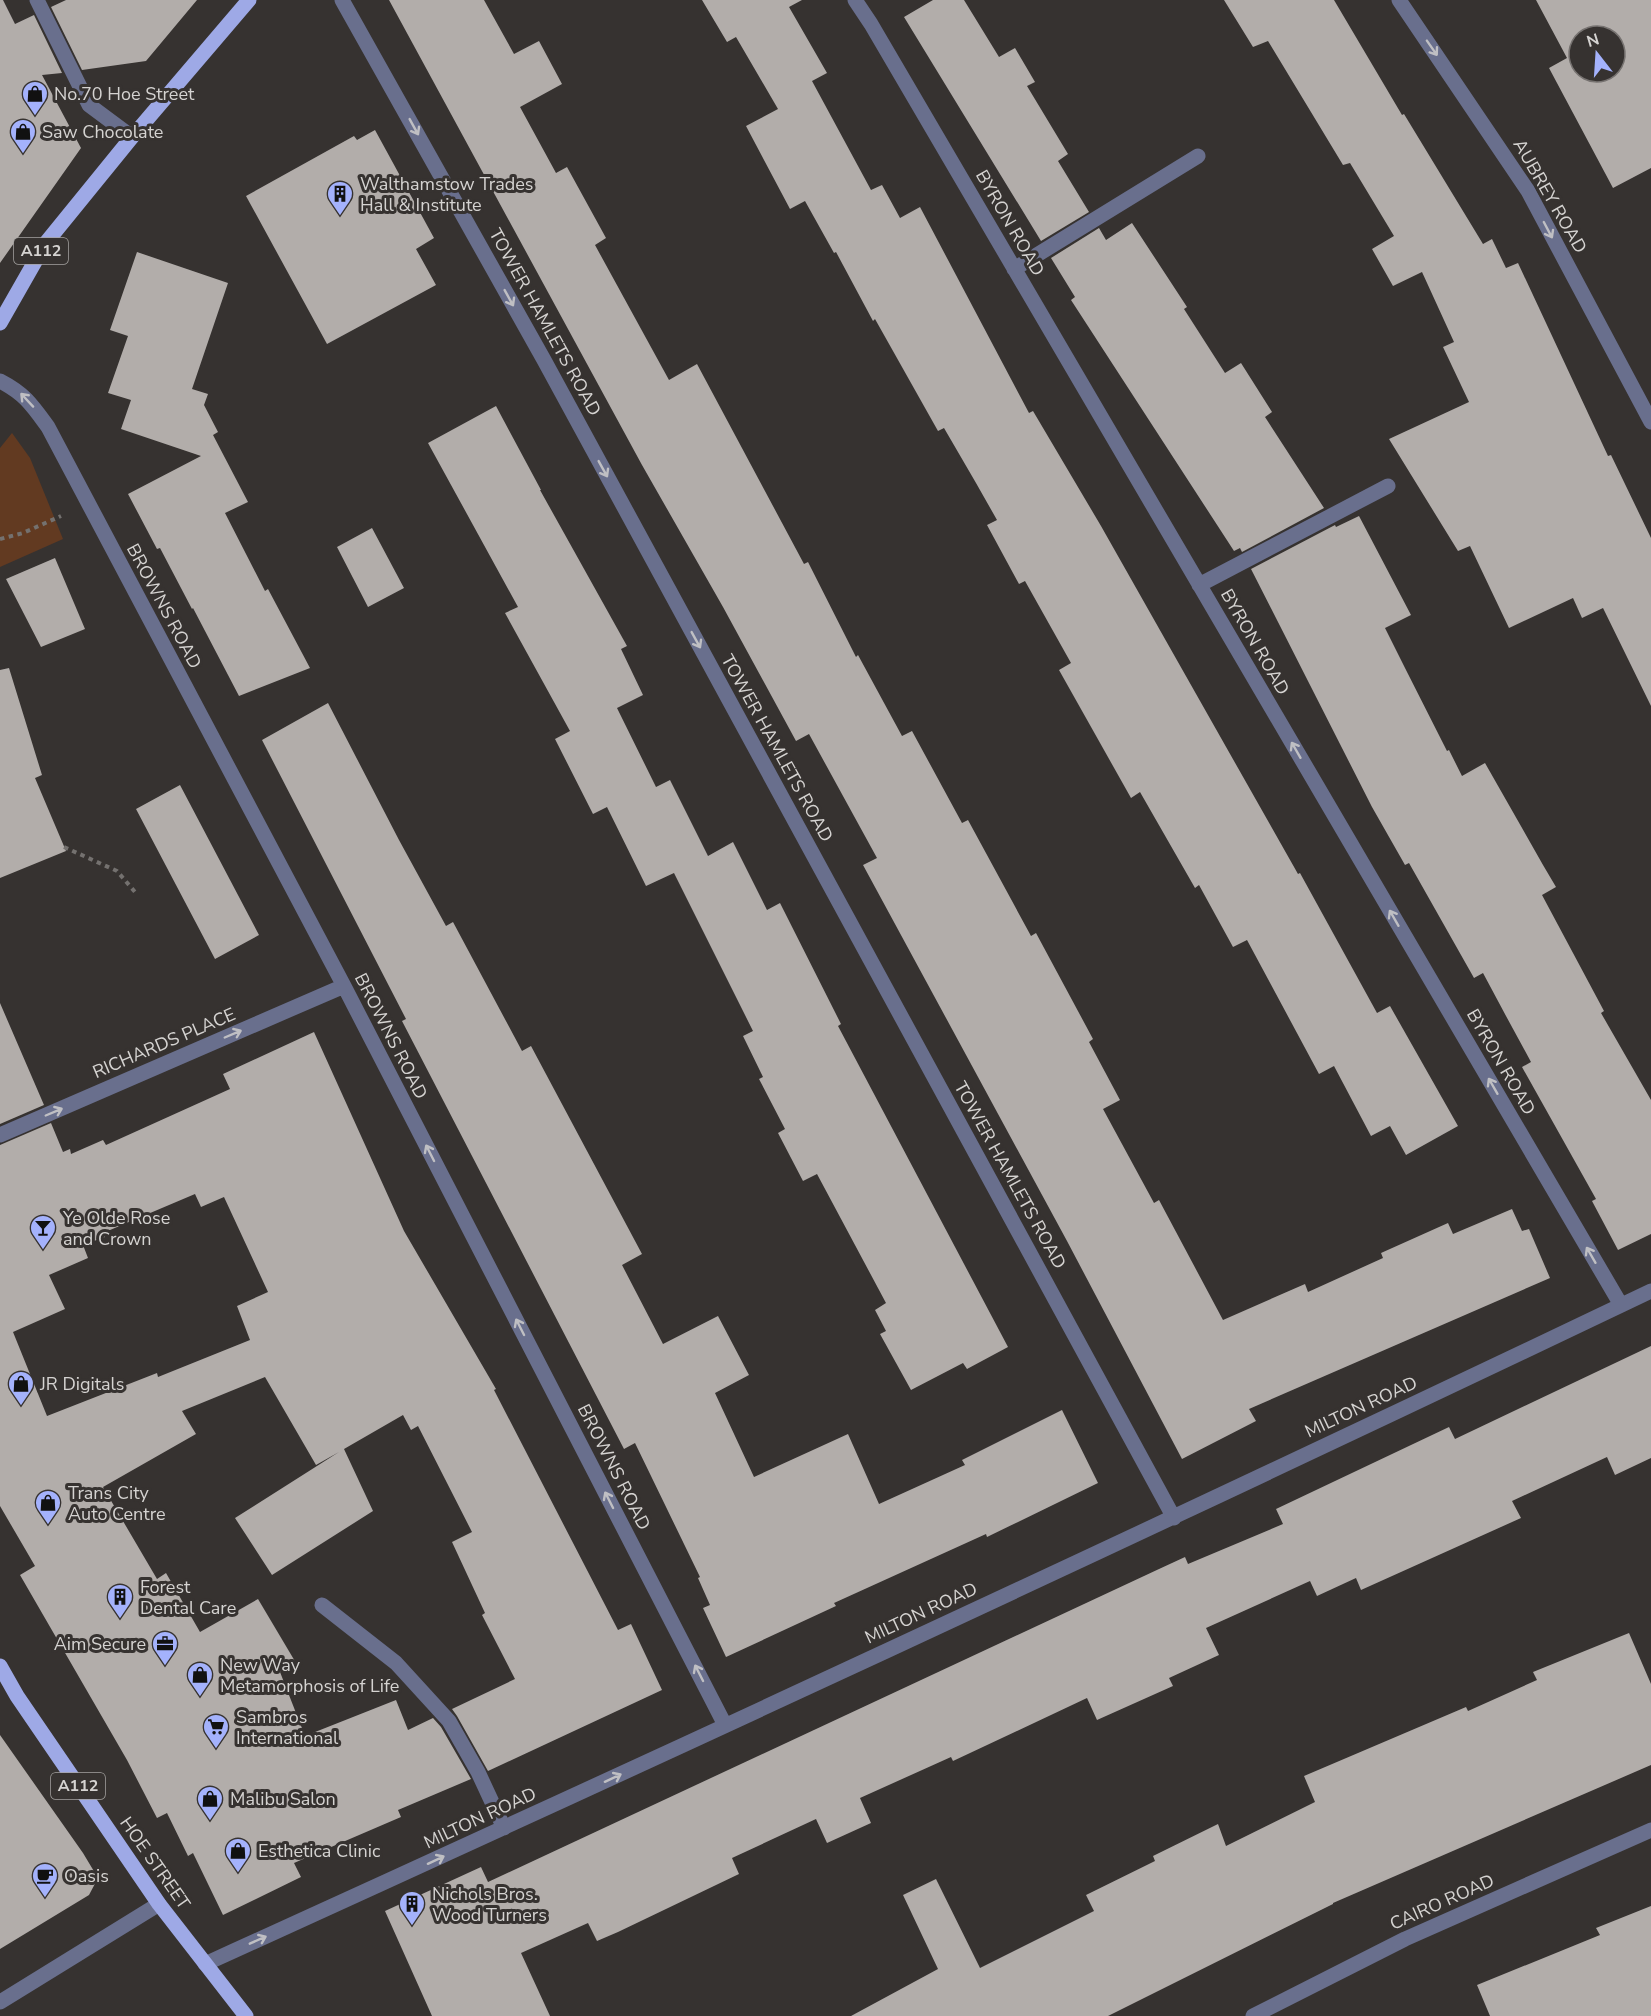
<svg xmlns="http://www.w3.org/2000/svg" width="1651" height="2016" font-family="'Nunito Sans',sans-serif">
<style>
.green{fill:#623a21}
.building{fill:#b2adaa;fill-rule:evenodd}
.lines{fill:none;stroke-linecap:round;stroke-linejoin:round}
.path{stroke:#74716f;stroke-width:4;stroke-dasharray:4.5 4.5;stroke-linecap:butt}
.minor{stroke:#696f8d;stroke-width:15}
.major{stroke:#9ea9e6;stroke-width:15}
.oneway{stroke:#bfbfc3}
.labels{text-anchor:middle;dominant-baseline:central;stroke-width:6;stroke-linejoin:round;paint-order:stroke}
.shield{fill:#363230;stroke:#a5a3a1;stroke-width:1.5}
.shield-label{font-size:16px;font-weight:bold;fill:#d5d3d1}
.poi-label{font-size:18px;fill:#d5d3d1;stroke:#363230;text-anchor:start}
.street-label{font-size:18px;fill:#d5d3d1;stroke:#363230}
</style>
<rect width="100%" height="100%" fill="#363230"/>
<!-- green -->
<path class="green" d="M12,433L30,458L63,539L0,567V448Z"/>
<!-- building -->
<path class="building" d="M0,0H3L15,24L34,15L62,73L42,75L81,148L0,263Z
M66,0H197L146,61L82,70L51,7Z
M389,0H484L514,54L539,41L562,84L520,107L556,173L567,167L606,238L595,245L669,380L697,364L804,564L808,562L856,657L858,655L902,736L912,731L962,823L968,820L1031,936L1036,933L1093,1039L1089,1042L1120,1100L1103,1109L1154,1203L1159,1200L1223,1320L1305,1284L1308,1292L1383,1258L1381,1253L1448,1223L1453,1234L1512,1209L1522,1231L1529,1229L1550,1278L1249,1409L1256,1421L1182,1459L1067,1241L863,865L877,858L809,734L796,741L723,607L642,465Z
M702,0H802L789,7L827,73L812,81L871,190L882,185L900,218L920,207L1029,413L1033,411L1101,526L1298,874L1300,873L1377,1013L1390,1006L1458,1126L1406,1155L1390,1126L1371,1136L1334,1066L1319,1074L1247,940L1233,947L1199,885L1195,888L1140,792L1131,798L1059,670L1071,663L1025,581L1019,584L987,525L997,520L976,483L944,428L938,431L875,319L873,321L836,252L834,253L805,201L790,209L746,126L778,109L736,37L727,42Z
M933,0H964L999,57L1015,48L1035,82L1027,86L1068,154L1058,161L1089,212L1041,241L904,17Z
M1224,0H1334L1402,115L1404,114L1483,244L1492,239L1506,268L1518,263L1608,456L1611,455L1651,538V706L1603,608L1582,618L1573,598L1509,628L1470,546L1458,551L1389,439L1469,402L1443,347L1454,342L1422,272L1393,286L1372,249L1394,236L1350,163L1343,165L1268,41L1253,47Z
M1536,0H1651V168L1613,188L1549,68L1567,58ZM1579,36H1615V72H1579Z
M375,130L434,238L416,249L436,285L327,344L246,196L354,136L357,140Z
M1132,223L1187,307L1184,309L1225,373L1241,363L1272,412L1265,417L1324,508L1242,552L1240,548L1234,551L1071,300L1075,297L1051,258L1099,228L1106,240Z
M137,252L228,283L192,389L208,394L204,405L218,432L213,435L248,502L225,513L265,591L268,589L310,668L239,696L193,608L192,609L160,548L157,549L128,494L201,456L121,429L131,400L108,393L128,336L110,330Z
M496,406L541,490H540L627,646L621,649L643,695L617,708L656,787L670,780L708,856L733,842L767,910L780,903L841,1024L838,1026L1008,1347L967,1369L963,1363L911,1390L880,1334L886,1331L875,1310L886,1303L817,1174L803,1181L778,1133L785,1129L759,1079L763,1077L743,1036L753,1031L674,873L646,886L607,807L593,814L555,739L570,731L505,613L518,607L428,443Z
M1359,516L1411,615L1385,628L1405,668L1447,751L1449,750L1462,776L1485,763L1543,865L1556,887L1542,895L1604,1011L1601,1013L1651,1100V1234L1618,1250L1592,1201L1596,1199L1522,1067L1531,1062L1506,1016L1483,973L1474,978L1409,863L1405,865L1372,807L1251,569L1335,525L1336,527Z
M372,528L404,588L368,607L337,547Z
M55,558L85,629L41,647L6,579Z
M9,668L42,775L35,778L66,851L0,878V670Z
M328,703L399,840L446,926L453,922L522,1051L531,1046L642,1254L622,1265L663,1344L718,1316L749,1375L715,1393L754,1477L848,1434L879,1504L965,1465L962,1460L1062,1410L1098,1483L987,1537L986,1534L834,1603L836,1606L726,1657L703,1608L710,1605L698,1578L700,1577L635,1443L624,1449L402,1021L406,1019L262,740Z
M180,785L259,935L215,959L136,809Z
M0,1003L44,1105L0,1124Z
M314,1032L404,1231L496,1389L494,1390L618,1630L631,1624L662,1690L488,1771L457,1716L452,1709L515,1679L482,1615L485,1613L452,1542L472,1532L418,1426L411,1430L403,1415L344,1449L373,1511L272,1575L235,1518L339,1452L316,1465L265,1377L182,1411L196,1434L103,1487L157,1579L166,1573L200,1632L258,1599L296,1663L280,1672L305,1736L396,1700L408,1730L433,1718L441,1727L471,1779L398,1810L401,1817L294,1863L301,1877L223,1915L193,1853L188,1856L167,1813L157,1818L127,1760L20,1575L35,1566L0,1506V1145L51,1123L63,1152L70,1149L71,1154L103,1140L106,1145L230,1089L223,1074ZM195,1194L201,1207L224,1197L268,1292L237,1306L250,1340L158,1377L157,1373L47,1416L13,1332L65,1309L49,1275L88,1258L83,1245L105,1237L103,1233Z
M1651,1346V1458L1615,1475L1607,1457L1512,1501L1521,1518L1361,1590L1356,1578L1317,1596L1310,1581L1206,1628L1219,1655L1169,1678L1173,1686L1097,1720L1087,1698L953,1761L951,1757L860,1798L871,1823L827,1843L816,1819L732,1858L739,1874L618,1932L597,1941L588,1923L521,1953L550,2016H432L385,1911L481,1867L488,1882L1159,1569L1185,1557L1188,1564L1283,1524L1276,1509L1449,1427L1455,1439Z
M1629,1633L1651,1684V1765L1333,1903V1904L1108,2016H851L938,1969L903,1895L936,1879L980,1968L1094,1911L1086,1895L1155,1861L1153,1856L1218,1824L1226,1846L1315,1802L1304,1776L1466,1707L1468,1711L1537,1680L1533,1672Z
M0,1735L83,1853L98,1878L89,1895L0,1949Z
M1651,1906V2016H1490L1477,1985L1600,1935L1596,1928Z"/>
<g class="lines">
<!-- path -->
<path class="path" d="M0,539L23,533L61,516
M64,847L117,871L135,892"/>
<!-- minor -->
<path class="minor" d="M37,0L89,105L132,137
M342,0L544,360L1174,1518
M855,0L871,24L1621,1305
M1399,0L1528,191L1651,422
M1014,269L1198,156
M0,381C25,394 32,405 48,427L344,986L725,1725
M1199,585L1388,486
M0,1135L344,986
M322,1605L396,1663L449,1721L478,1772L504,1828
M205,1964C689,1744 1171,1520 1651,1291
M0,2002L159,1904
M1253,2016L1405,1939L1651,1830"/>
<!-- major -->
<path class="major" d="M0,323L45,244L132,137L249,0
M0,1666L17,1696L159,1904L246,2016"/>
</g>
<!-- one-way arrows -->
<defs><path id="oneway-shaft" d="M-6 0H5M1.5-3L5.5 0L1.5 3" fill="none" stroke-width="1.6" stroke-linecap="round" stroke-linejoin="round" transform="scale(1.5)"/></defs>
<g class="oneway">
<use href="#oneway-shaft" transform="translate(1432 48) rotate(55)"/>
<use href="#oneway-shaft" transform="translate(414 127) rotate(61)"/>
<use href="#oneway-shaft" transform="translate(1548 230) rotate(62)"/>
<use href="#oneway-shaft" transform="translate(509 298) rotate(61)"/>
<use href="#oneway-shaft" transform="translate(27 400) rotate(-133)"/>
<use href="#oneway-shaft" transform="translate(603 469) rotate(61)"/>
<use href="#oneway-shaft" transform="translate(696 640) rotate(61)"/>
<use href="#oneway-shaft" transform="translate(1296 750) rotate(-120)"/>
<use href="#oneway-shaft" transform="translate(1394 918) rotate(-120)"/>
<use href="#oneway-shaft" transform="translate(233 1034) rotate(-23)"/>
<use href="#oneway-shaft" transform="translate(1493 1086) rotate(-120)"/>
<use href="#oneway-shaft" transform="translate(54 1112) rotate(-23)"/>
<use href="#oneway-shaft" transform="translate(430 1153) rotate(-117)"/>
<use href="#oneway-shaft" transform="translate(1591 1255) rotate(-120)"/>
<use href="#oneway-shaft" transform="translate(520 1327) rotate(-117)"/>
<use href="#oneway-shaft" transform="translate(609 1500) rotate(-117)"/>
<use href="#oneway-shaft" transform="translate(699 1673) rotate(-117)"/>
<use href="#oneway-shaft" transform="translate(613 1778) rotate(-25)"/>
<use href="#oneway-shaft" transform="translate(436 1860) rotate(-25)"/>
<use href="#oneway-shaft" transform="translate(258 1940) rotate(-24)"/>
</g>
<!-- icons -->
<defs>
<symbol id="shop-pin" viewBox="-11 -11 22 30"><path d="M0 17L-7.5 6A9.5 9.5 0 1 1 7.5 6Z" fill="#a4b2fc" stroke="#363230"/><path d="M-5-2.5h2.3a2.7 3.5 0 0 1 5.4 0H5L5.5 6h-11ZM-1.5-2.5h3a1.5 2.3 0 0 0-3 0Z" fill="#111"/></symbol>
<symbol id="building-pin" viewBox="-11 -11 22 30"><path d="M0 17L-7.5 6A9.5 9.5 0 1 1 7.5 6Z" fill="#a4b2fc" stroke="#363230"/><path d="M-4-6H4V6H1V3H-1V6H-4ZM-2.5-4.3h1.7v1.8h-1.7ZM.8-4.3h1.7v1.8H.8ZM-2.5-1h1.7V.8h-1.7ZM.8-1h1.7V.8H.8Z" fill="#111"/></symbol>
<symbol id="bar-pin" viewBox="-11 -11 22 30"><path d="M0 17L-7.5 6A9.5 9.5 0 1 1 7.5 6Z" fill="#a4b2fc" stroke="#363230"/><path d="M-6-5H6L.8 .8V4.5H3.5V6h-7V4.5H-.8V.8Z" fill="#111"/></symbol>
<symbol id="office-pin" viewBox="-11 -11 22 30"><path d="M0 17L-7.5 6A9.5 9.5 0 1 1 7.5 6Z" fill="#a4b2fc" stroke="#363230"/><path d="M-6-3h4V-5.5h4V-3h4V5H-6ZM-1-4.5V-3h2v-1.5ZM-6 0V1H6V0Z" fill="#111"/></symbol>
<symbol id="supermarket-pin" viewBox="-11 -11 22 30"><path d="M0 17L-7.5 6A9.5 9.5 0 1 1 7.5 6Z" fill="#a4b2fc" stroke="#363230"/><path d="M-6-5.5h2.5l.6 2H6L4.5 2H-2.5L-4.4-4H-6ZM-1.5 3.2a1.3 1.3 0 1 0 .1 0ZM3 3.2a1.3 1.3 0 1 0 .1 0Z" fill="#111"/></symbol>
<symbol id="cafe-pin" viewBox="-11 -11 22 30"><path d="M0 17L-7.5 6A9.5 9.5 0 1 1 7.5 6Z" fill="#a4b2fc" stroke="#363230"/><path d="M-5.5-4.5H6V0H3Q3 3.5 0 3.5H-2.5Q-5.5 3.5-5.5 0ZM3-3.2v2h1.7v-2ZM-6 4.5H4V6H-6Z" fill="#111"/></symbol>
</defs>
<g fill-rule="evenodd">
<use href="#shop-pin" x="20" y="79" width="30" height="40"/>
<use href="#shop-pin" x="8" y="117" width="30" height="40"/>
<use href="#building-pin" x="325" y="179" width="30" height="40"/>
<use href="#bar-pin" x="28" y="1213" width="30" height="40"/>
<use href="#shop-pin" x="6" y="1369" width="30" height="40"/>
<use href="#shop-pin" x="33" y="1488" width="30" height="40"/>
<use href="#building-pin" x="105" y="1582" width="30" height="40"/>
<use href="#office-pin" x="150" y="1629" width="30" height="40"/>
<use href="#shop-pin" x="185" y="1660" width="30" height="40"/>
<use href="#supermarket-pin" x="201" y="1712" width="30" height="40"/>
<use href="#shop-pin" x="195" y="1784" width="30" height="40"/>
<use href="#shop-pin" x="223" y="1836" width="30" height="40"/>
<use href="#cafe-pin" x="30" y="1861" width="30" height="40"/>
<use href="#building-pin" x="397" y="1889" width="30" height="40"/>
</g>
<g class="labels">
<!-- shield labels -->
<g class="shield">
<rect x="14" y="238" width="54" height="26" rx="4.5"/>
<rect x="51" y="1773" width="54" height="26" rx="4.5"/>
</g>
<g class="shield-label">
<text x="41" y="251">A112</text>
<text x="78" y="1786">A112</text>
</g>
<!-- poi labels -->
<g class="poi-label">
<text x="54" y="94">No.70 Hoe Street</text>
<text x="42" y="132">Saw Chocolate</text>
<text x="360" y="184">Walthamstow Trades<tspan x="360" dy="21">Hall &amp; Institute</tspan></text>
<text x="63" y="1218">Ye Olde Rose<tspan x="63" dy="21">and Crown</tspan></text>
<text x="40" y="1384">JR Digitals</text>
<text x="68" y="1493">Trans City<tspan x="68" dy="21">Auto Centre</tspan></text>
<text x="140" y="1587">Forest<tspan x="140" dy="21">Dental Care</tspan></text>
<text x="146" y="1644" text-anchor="end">Aim Secure</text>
<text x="220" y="1665">New Way<tspan x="220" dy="21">Metamorphosis of Life</tspan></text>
<text x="236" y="1717">Sambros<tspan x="236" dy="21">International</tspan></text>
<text x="230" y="1799">Malibu Salon</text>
<text x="258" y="1851">Esthetica Clinic</text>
<text x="64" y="1876">Oasis</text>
<text x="432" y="1894">Nichols Bros.<tspan x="432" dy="21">Wood Turners</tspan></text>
</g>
<!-- street labels -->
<g class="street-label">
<text transform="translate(1550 196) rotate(60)">AUBREY ROAD</text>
<text transform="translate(1010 223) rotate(60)">BYRON ROAD</text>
<text transform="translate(545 322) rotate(61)">TOWER HAMLETS ROAD</text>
<text transform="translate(164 606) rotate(62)">BROWNS ROAD</text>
<text transform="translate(1255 642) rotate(60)">BYRON ROAD</text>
<text transform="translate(777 748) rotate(61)">TOWER HAMLETS ROAD</text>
<text transform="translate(391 1036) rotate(63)">BROWNS ROAD</text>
<text transform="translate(164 1043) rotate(-23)">RICHARDS PLACE</text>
<text transform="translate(1501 1062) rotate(60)">BYRON ROAD</text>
<text transform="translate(1010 1175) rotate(61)">TOWER HAMLETS ROAD</text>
<text transform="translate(1361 1407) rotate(-25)">MILTON ROAD</text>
<text transform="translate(614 1467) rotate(63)">BROWNS ROAD</text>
<text transform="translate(921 1613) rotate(-25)">MILTON ROAD</text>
<text transform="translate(480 1818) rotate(-25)">MILTON ROAD</text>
<text transform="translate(155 1863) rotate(55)">HOE STREET</text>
<text transform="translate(1442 1902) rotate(-24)">CAIRO ROAD</text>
</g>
</g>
<!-- north arrow -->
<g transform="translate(1597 54) rotate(343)"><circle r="28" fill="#363230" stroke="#767270" stroke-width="1.5"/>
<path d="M0-4.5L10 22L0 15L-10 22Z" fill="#a4b2fc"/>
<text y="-9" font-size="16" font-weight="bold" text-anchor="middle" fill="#d5d3d1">N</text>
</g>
</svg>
